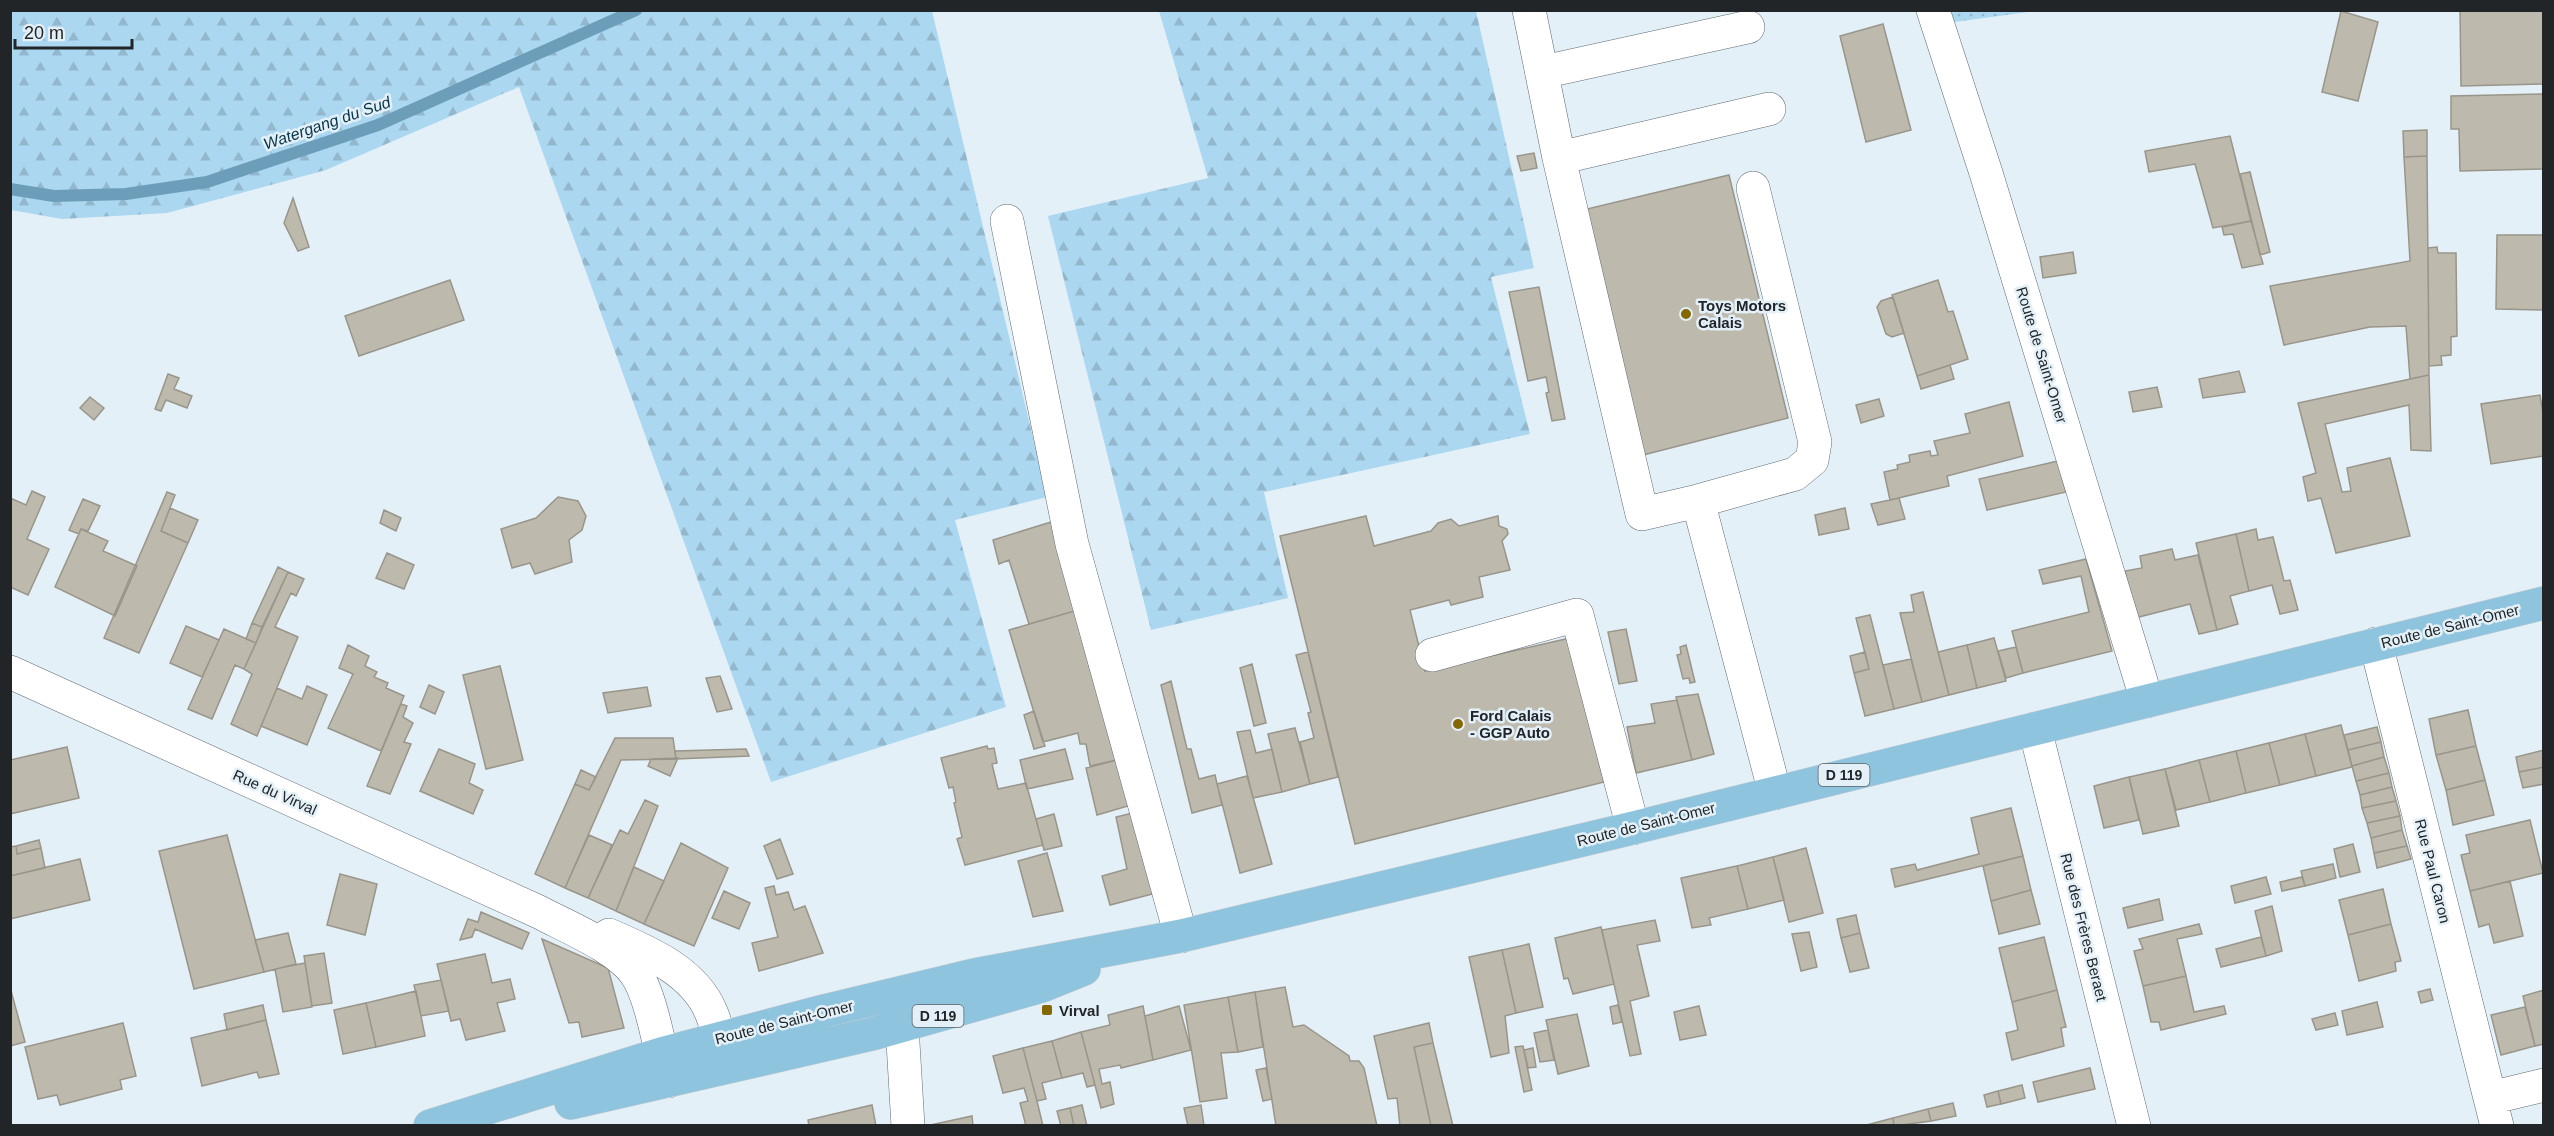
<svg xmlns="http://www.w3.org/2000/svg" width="2554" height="1136" font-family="Helvetica,sans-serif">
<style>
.grass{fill:url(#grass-dots)}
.forest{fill:url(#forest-firs)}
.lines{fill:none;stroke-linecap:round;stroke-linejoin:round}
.stream{stroke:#6c9eba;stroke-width:12}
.building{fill:#bdb9ad;stroke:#99958a;stroke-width:1.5}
.minor-casing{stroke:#616b72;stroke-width:34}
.major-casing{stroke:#cecfd0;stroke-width:34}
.minor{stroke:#fff;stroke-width:33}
.major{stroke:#8fc4de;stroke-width:33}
.poi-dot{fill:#856801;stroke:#e4f0f8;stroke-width:2}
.labels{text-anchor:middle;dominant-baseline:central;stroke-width:5;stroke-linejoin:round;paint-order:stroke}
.shield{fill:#e4f0f8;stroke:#5c6266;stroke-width:1.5}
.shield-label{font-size:14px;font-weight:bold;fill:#212528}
.poi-label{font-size:15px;font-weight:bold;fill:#212528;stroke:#e4f0f8;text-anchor:start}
.street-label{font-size:15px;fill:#212528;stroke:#e4f0f8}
.water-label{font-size:16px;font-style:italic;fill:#073449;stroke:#e4f0f8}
</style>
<defs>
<pattern id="grass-dots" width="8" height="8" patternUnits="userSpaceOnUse" patternTransform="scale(1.5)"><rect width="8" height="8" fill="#abd7f0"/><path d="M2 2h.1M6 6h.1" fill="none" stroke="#93b8ce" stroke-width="1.8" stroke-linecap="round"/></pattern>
<pattern id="forest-firs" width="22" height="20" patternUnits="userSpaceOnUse" patternTransform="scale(1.5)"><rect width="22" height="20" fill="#abd7f0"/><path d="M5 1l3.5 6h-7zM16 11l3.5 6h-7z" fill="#93b8ce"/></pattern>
</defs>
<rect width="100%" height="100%" fill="#e4f0f8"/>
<!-- grass -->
<path class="grass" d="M1919,10L2036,11L1925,26Z"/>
<!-- forest -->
<path class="forest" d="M10,11H932L1047,497L955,520L1006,707L771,782L519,87L326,170L167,213L62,219L11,210Z
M1159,11H1476L1534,268L1491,277L1530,434L1264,492L1288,598L1151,630L1048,216L1208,178Z"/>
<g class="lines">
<!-- stream -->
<path class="stream" d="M10,189L54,196L126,194L207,182L378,125L636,10"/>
</g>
<!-- building -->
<path class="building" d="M2460,10H2544V84L2461,86Z
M2341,11L2378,22L2358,101L2322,92Z
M1883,24L1911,130L1866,142L1840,36Z
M2544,94V169L2460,171L2459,129H2451V96Z
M2427,130V156L2404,157L2403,131Z
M2230,136L2251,221L2213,228L2195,164L2149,172L2145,151Z
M1534,153L1537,168L1521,171L1517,156Z
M2427,156L2429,375L2410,379L2406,326L2370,327L2284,345L2270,286L2410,261L2404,157Z
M2250,172L2270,252L2260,255L2240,174Z
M1729,175L1788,418L1643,455L1583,210Z
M293,198L309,247L298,251L284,223Z
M2251,221L2263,264L2242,268L2233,234L2224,235L2222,227Z
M2497,235H2544V310L2496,309Z
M2437,247L2438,253H2456L2457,336L2451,337V355L2441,356L2442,365L2429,366L2428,248Z
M2073,252L2076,273L2043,278L2040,257Z
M450,280L464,320L359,356L345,316Z
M1938,280L1948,312L1953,311L1968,359L1917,376L1892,295Z
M1539,287L1565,419L1552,421L1546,393L1549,392L1546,377L1528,381L1509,292Z
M1893,297L1904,333L1892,337L1886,334L1877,307L1881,301Z
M1950,365L1954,379L1921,389L1917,376Z
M2239,371L2245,392L2203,398L2199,379Z
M168,374L179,378L174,389L192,396L187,408L166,400L161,411L155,409Z
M2429,375L2431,451L2411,450L2409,405L2325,424L2342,492L2351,491L2347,468L2390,458L2410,536L2336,553L2321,498L2308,501L2303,477L2316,473L2298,403Z
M2157,387L2162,407L2133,412L2129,392Z
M2540,395L2544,419V456L2491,464L2481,404Z
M90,397L104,408L94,420L80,408Z
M1879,399L1884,416L1861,423L1856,405Z
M2009,402L2023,456L1947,476L1949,486L1890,500L1884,472L1898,469L1897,465L1910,462L1909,455L1930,451L1931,456L1938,455L1934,441L1970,433L1965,414Z
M2058,461L2066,492L1987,510L1979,479Z
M32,491L45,497L27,539L49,549L28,595L10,587V498L26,505Z
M167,492L175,495L161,531L188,543L139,653L104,638Z
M558,497L578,501L586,516L582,530L569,540L572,562L535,574L530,563L512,568L501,529L536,518Z
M1899,498L1905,519L1878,525L1871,504Z
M83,499L100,506L88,531L81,529L79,534L69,530Z
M170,508L198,520L188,543L161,531Z
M1845,508L1849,529L1819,535L1815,515Z
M384,510L401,518L396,531L380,523Z
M1366,516L1374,546L1431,531L1438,523L1451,519L1459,526L1498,516L1499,526L1507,529L1508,534L1502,541L1510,570L1479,577L1483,597L1451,605L1449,600L1410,610L1425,671L1570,638L1604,782L1355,844L1280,536Z
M1051,522L1078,610L1029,624L1009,560L999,564L993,540Z
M81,529L108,541L103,551L137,566L115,616L55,587Z
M2256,529L2258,540L2273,537L2284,581L2290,580L2298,610L2280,614L2272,585L2249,591L2236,534Z
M2236,534L2249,591L2230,596L2238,624L2217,630L2196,543Z
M2172,549L2175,560L2198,555L2217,630L2199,634L2190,604L2135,618L2125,571L2142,568L2140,556Z
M387,553L414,565L404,589L376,578Z
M2086,559L2112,651L2023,673L2012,631L2089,612L2081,576L2043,584L2039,570Z
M278,567L288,572L262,627L252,623Z
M288,572L304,579L296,596L291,593L275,627L298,637L257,736L231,724L252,674L244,669Z
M1923,592L1949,695L1922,702L1900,613L1914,612L1911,595Z
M1078,610L1125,758L1090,766L1086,744H1080L1078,733L1043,742L1009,630Z
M1870,615L1894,709L1865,716L1854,673L1869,669L1856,618Z
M252,623L262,627L256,643L246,639Z
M186,626L219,640L202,677L170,663Z
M224,629L256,643L244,669L235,665L212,719L188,709Z
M1626,629L1637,681L1619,684L1608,632Z
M1994,638L2006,681L1977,688L1967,645Z
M348,645L369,656L365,666L377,672L374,677L388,683L386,688L404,696L381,751L328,728L353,674L339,668Z
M1686,645L1695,682L1690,683L1689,678L1683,679L1677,655L1681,654L1680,647Z
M1967,645L1977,688L1949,695L1938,652Z
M2016,647L2023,673L2006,678L1998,651Z
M1308,652L1338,777L1310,784L1300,742L1314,738L1308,713L1311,712L1296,655Z
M1865,652L1869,669L1854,673L1850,656Z
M1911,659L1922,702L1894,709L1883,665Z
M1252,664L1266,723L1254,726L1240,668Z
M500,666L523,760L486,769L463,675Z
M720,676L732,709L717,712L706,678Z
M1171,681L1187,749H1191L1199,779L1215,775L1222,805L1192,813L1161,685Z
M429,685L444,692L435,714L420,707Z
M307,686L327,695L307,745L261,726L277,688L302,699Z
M647,687L651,706L608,713L603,693Z
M1698,694L1714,754L1692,760L1676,697Z
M1677,700L1692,760L1636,773L1627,727L1655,723L1651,704Z
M401,704L407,706L403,717L413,723L404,742L411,744L390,794L367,786Z
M2468,710L2476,746L2436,755L2429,719Z
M1034,711L1045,746L1034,749L1024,715Z
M2341,725L2352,767L2316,776L2305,734Z
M2377,727L2381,742L2348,750L2344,735Z
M1295,728L1310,784L1282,792L1268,734Z
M1250,730L1256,753L1272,749L1282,792L1253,798L1237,732Z
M2305,734L2316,776L2280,785L2269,743Z
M615,738H673L676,759L621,760L565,888L535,874L575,784L589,790Z
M2381,742L2384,757L2352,766L2348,750Z
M2269,743L2280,785L2246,793L2236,751Z
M987,746L988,749L994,748L997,763L992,764L998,789L1026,783L1043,845L965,865L957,839L962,837L954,803L956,802L953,787L949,788L941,758Z
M2476,746L2485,780L2446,790L2436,755Z
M67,747L79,798L10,814V760Z
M439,749L475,764L469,783L483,790L473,814L420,791Z
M746,749L749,756L676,759L675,751Z
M1065,749L1073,779L1027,789L1020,760Z
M2544,750V767L2519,772L2516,757Z
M2236,751L2246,793L2210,802L2199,760Z
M2384,757L2389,773L2356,781L2352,766Z
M678,758L670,776L648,766L651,759Z
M1125,758L1138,803L1097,815L1086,768Z
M2199,760L2210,802L2176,810L2165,769Z
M2544,767V784L2523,788L2519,772Z
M2165,769L2179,826L2143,834L2129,777Z
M581,770L596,777L589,790L575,784Z
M2389,773L2392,787L2360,795L2356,781Z
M1247,776L1272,864L1240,873L1217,784Z
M2129,777L2139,820L2104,828L2094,786Z
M2485,780L2494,815L2453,825L2446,790Z
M2392,787L2396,801L2362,808L2360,795Z
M645,800L658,806L616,911L588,898L620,830L628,834Z
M2396,801L2400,816L2367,823L2362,808Z
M2011,808L2023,856L1895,887L1891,869L1915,864L1917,870L1979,854L1971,818Z
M1141,811L1160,892L1110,905L1102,876L1127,869L1116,817Z
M1054,814L1062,846L1044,850L1036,819Z
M2400,816L2402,830L2371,838L2367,823Z
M2530,820L2543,873L2470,891L2461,855L2470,853L2466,835Z
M2402,830L2407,846L2374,853L2371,838Z
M227,835L264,972L194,989L159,851Z
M589,835L612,845L588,898L565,888Z
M780,839L793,874L777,879L764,846Z
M39,840L41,848L17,854L16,846Z
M681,843L728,868L694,946L644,924Z
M2353,844L2360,872L2340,877L2334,849Z
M16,846L17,854L41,848L45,868L10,876V847Z
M2407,846L2411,859L2377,868L2374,853Z
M1806,848L1823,913L1789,922L1773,857Z
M1047,853L1063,911L1033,917L1018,861Z
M2023,856L2031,890L1991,901L1983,866Z
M1773,857L1784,900L1748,909L1737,866Z
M80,859L90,900L10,919V876Z
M2333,864L2336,878L2305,886L2301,871Z
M1737,866L1748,909L1709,918L1711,925L1692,928L1681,878Z
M634,867L664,881L644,924L616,911Z
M340,874L377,884L365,935L327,925Z
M2266,877L2271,894L2235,903L2231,886Z
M2302,877L2305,886L2282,891L2280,882Z
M2510,881L2523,936L2494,943L2489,924L2479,927L2470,891Z
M774,886L776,895L788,892L794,910L805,906L823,953L759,971L752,943L778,937L765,888Z
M2383,889L2391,924L2348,935L2339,900Z
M2031,890L2040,924L1999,934L1991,901Z
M724,891L750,903L739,929L712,918Z
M2159,899L2163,920L2128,928L2123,908Z
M2272,906L2282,951L2266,956L2255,911Z
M481,912L529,933L522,949L475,929L472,937L460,940L468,919L478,922Z
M1856,915L1860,933L1841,938L1837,919Z
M1655,920L1660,941L1637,945L1649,996L1630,1001L1641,1054L1630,1056L1602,930Z
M2199,924L2202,934L2177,939L2186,976L2143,986L2134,951L2143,949L2139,939Z
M2391,924L2401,961L2395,962L2396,971L2359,981L2348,935Z
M1601,927L1614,984L1573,994L1568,978L1564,979L1555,938Z
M1809,932L1817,967L1801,971L1792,934Z
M288,933L296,964L264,972L255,940Z
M1860,933L1869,968L1850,972L1841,938Z
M2044,937L2057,990L2012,1002L1999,948Z
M2261,937L2266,956L2221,967L2216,949Z
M542,939L608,968L624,1028L582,1037L579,1022L569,1023Z
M1529,944L1543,1007L1516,1013L1502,950Z
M1502,950L1516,1013L1505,1016L1509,1053L1491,1057L1469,957Z
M324,953L332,1003L312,1006L304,956Z
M485,954L492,983L510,979L515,999L497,1003L505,1031L466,1040L460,1019L451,1021L437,964Z
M305,963L312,1007L283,1012L275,969Z
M2186,976L2194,1012L2224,1006L2226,1014L2161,1030L2159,1022H2151L2143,986Z
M441,980L449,1011L421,1016L414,985Z
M10,987L25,1042L10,1046Z
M1285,987L1293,1027L1304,1025L1349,1056L1350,1061H1359L1364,1068L1377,1126H1276L1255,992Z
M2430,989L2433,1000L2421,1003L2418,992Z
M2057,990L2066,1027L2061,1028L2064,1046L2012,1060L2006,1033L2018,1030L2012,1002Z
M2544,990V1044L2535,1046L2523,996Z
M416,991L425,1036L376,1047L366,1003Z
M1255,992L1263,1047L1238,1052L1228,997Z
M1228,997L1238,1052L1221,1053L1227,1098L1200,1102L1184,1005Z
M2377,1002L2383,1027L2347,1035L2342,1011Z
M366,1003L376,1047L343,1054L334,1010Z
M263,1005L266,1020L227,1030L224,1014Z
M1618,1005L1622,1022L1613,1024L1610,1007Z
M1143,1006L1153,1060L1121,1068L1120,1065L1099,1069L1102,1084L1110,1082L1114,1104L1101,1108L1081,1032L1110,1025L1108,1015Z
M1179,1006L1191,1050L1153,1060L1145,1016Z
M1699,1006L1706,1035L1680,1040L1674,1012Z
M2525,1007L2535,1046L2501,1055L2491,1015Z
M2335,1013L2338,1025L2316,1030L2312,1019Z
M1577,1014L1589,1066L1558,1074L1546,1020Z
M266,1020L279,1074L259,1078L257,1072L202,1086L191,1038Z
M123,1023L136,1076L120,1080L122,1089L60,1105L57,1095L38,1099L25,1047Z
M1429,1023L1433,1043L1414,1047L1431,1126H1400L1397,1098L1388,1099L1374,1036Z
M1548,1030L1554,1060L1540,1062L1534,1033Z
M1081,1032L1095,1085L1087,1087L1083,1073L1062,1078L1052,1041Z
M1052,1041L1062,1078L1042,1083L1046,1099L1037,1101L1023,1048Z
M1433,1043L1444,1089L1453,1126H1431L1414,1047Z
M1523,1046L1532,1090L1524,1092L1515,1047Z
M1023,1048L1037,1101L1043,1126H1026L1020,1103L1028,1101L1024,1088L1003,1093L993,1056Z
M1533,1048L1536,1067L1528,1068L1524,1050Z
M1266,1068L1272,1099L1263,1101L1256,1070Z
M2090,1068L2095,1089L2038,1102L2033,1082Z
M2022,1085L2025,1098L2001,1104L1998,1091Z
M1998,1091L2001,1104L1987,1107L1984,1095Z
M1953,1103L1956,1116L1931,1121L1928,1109Z
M872,1105L876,1126H809L808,1120Z
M1082,1105L1087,1126H1074L1070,1108Z
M1201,1105L1204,1126H1188L1184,1108Z
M1070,1108L1074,1126H1061L1057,1111Z
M1928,1109L1931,1121L1894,1126L1893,1118Z
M972,1116L973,1126H930V1125Z
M1893,1118L1894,1126H1863Z"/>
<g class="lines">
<defs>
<path id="minor" d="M1529,10L1559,158L1642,514L1698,501
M1933,10L1986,173L2147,701
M1543,72L1748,27
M1559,158L1769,109
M1753,188L1815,442L1812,460L1795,474L1698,501L1775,793
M1007,221L1072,544L1181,936
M2376,644L2497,1126
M1432,655L1577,615L1633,828
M10,672L539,912C567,927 619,948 636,974C652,997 660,1052 668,1081
M2035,729L2134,1126
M609,935C648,952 694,971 711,1012C719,1030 721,1049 725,1067
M902,1026L908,1126
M2490,1098L2544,1085"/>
<path id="major" d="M571,1103L872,1034L1042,986L1084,969
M430,1126L661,1054L824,1011L974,975L1181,936L1633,828L2544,603"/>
</defs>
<!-- minor casing -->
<use href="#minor" class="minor-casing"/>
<!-- major casing -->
<use href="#major" class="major-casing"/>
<!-- minor -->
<use href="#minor" class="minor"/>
<!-- major -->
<use href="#major" class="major"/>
</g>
<!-- markers -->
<g class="poi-dot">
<circle cx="1686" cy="314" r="6"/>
<circle cx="1458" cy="724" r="6"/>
<rect x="1041" y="1004" width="12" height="12" rx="3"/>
</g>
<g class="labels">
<!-- shield labels -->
<g class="shield">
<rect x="1818.5" y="764" width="51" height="22" rx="4.5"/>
<rect x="912.5" y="1005" width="51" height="22" rx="4.5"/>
</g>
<g class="shield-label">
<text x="1844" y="775">D 119</text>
<text x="938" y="1016">D 119</text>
</g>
<!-- poi labels -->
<g class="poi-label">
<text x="1698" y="305">Toys Motors<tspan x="1698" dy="17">Calais</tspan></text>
<text x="1470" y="715">Ford Calais<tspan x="1470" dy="17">- GGP Auto</tspan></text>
<text x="1059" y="1010">Virval</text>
</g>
<!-- street labels -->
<g class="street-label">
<text transform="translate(2042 355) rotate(73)">Route de Saint-Omer</text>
<text transform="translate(2450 626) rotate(-14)">Route de Saint-Omer</text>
<text transform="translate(275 792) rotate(24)">Rue du Virval</text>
<text transform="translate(1646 824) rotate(-14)">Route de Saint-Omer</text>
<text transform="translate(2433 871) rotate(76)">Rue Paul Caron</text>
<text transform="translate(2084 927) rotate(76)">Rue des Frères Beraet</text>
<text transform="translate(784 1022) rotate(-14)">Route de Saint-Omer</text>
</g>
<!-- water labels -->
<g class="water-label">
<text transform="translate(327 123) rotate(-19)">Watergang du Sud</text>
</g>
</g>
<!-- border -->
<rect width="2554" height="1136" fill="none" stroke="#212528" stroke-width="24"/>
<!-- scale -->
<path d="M15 39v9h117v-9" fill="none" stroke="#212528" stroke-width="3"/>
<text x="24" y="39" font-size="18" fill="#212528" stroke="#e4f0f8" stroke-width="4.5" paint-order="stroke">20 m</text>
</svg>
